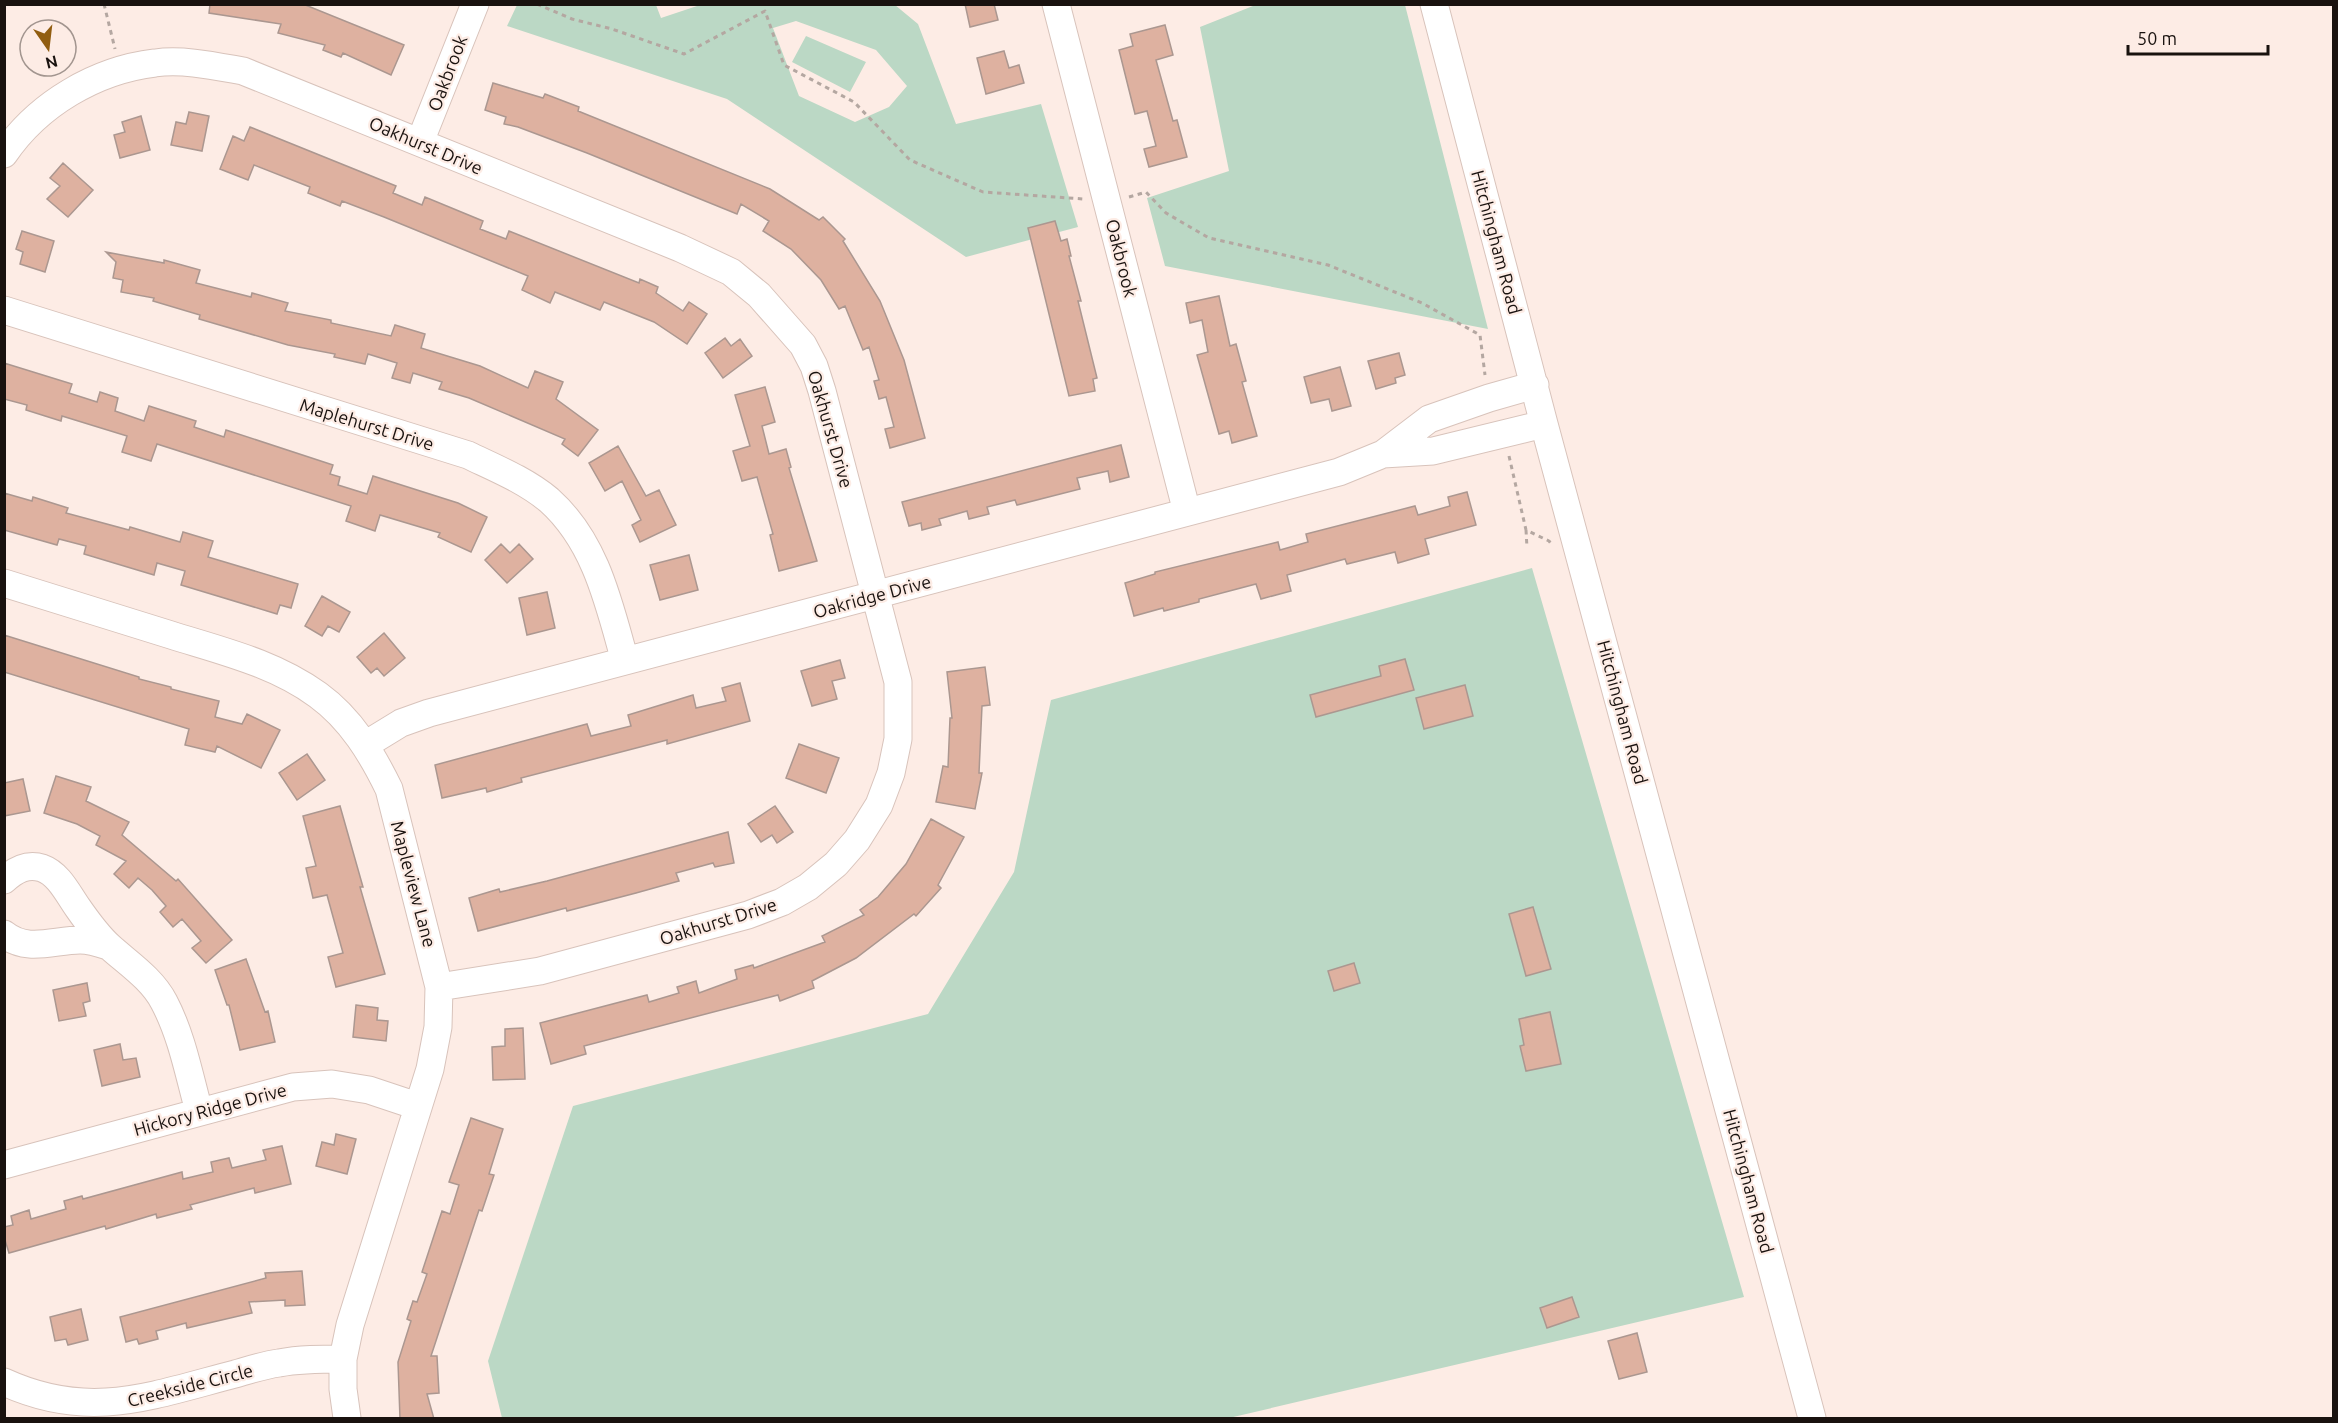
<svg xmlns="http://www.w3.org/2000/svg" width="2338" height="1423" font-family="Ubuntu,sans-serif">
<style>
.green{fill:#bbd8c5;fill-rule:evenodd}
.building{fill:#deb1a0;stroke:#ab9790;stroke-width:1.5}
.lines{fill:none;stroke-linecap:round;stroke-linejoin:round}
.minor-casing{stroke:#d8c3bb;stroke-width:29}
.path{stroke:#b4a7a1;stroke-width:3;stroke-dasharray:4.5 4.5;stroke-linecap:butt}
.minor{stroke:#fff;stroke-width:27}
.labels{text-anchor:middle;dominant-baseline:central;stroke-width:4.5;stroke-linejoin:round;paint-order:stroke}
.street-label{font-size:18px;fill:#19120f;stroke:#fdece5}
</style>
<rect width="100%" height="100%" fill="#fdece5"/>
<!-- green -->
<path class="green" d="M1258,4L1405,5L1488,329L1165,266L1147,198L1229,171L1200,27Z
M517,5H656L661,18L700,5H895L918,24L956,124L1041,104L1078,227L966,257L727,99L507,26ZM796,21L876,50L907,86L889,107L855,122L799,96L773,28Z
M806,36L866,62L850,92L792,62Z
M1532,568L1744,1297L1229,1418H502L488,1361L573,1106L928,1014L1014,872L1051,700Z"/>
<!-- building -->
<path class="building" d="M210,4H303L404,45L391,75L343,53L341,57L323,50L325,45L278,33L281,24L209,13Z
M965,4H994L998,20L970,27Z
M1165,25L1173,55L1156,60L1173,121L1177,120L1187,157L1149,167L1144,149L1156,146L1147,111L1135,114L1119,50L1133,46L1130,34Z
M1004,51L1009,68L1019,65L1024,83L986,94L977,58Z
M493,83L543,98L545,94L579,107L578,111L770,189L819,220L823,217L845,239L843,241L880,301L904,360L925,438L890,448L885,429L894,427L886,397L879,399L874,381L879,380L869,347L863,350L845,306L839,309L821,280L791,249L763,231L769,221L741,204L737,214L587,153L518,127L504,124L506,117L485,110Z
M189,112L209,116L202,151L171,145L176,122L186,124Z
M141,116L150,150L120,158L114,135L125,132L122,122Z
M250,127L396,186L393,193L422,205L425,197L483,221L480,229L506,239L509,231L639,283L640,279L658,287L656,293L683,311L689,302L707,314L687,344L654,322L604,302L600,310L555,292L550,303L522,290L528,276L384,217L342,201L340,206L308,193L310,187L254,165L248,180L220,169L233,136L244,141Z
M63,163L93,190L68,217L47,199L60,186L50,178Z
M1055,221L1061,241L1067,239L1071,256H1069L1081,301H1078L1097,378L1093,379L1095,391L1069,396L1028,228Z
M22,231L54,241L45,272L20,264L23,252L16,249Z
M106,252L164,263V260L200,270L196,283L251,297L252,293L288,303L285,311L331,320V323L391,336L395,325L425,334L421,348L480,366L528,388L535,371L563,382L556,399L598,430L578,456L562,444L565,439L469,398L439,389L442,382L413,373L410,383L392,378L397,363L368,354L365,364L334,357L335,354L288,345L199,319L200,315L153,301L154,298L121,292L123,280L113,278L116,262Z
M1219,296L1230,346L1236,344L1246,381L1242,382L1257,436L1232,443L1229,431L1219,434L1197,355L1208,352L1202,320L1190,323L1186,303Z
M725,338L731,346L740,339L752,356L723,378L705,353Z
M1399,353L1405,375L1395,378L1396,383L1376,389L1368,361Z
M4,363L72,384L69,393L97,402L100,392L118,398L115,411L144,421L149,406L196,421L194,427L224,437L226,430L333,465L330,474L340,477L338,485L367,494L373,476L458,503L487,517L471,552L438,537L440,533L380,515L375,531L346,521L351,506L157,444L151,461L122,452L127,436L62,416L61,421L26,410L27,405L4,399Z
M1340,367L1351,406L1332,411L1329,399L1311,403L1304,377Z
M765,387L775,422L762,426L769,454L786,449L791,467L789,468L817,561L779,571L770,535L773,534L757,477L742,481L733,451L750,446L735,395Z
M1121,445L1129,477L1110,482L1108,471L1077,478L1080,489L1017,505L1015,500L987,507L989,514L969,519L967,511L939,519L941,525L922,530L921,523L909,526L902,502Z
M618,446L646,496L659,490L676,525L640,542L632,525L641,520L622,481L605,491L589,463Z
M1467,492L1476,525L1425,539L1429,554L1398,563L1395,552L1347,564L1345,559L1287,575L1291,591L1261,599L1256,584L1199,599V602L1164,611L1163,608L1134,616L1125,583L1155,574V572L1278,542L1280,550L1308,542L1306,534L1415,506L1418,515L1450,506L1448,497Z
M4,493L32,501L33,497L68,508L66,513L129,530L130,527L180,542L183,532L213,541L208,557L298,584L291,608L280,605L277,614L181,585L185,571L157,563L154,575L84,554L86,546L59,539L57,545L4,530Z
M501,544L510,553L519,544L533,559L507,583L485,560Z
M689,555L698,590L660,600L650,565Z
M547,592L555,628L527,635L519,598Z
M322,596L350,612L339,632L328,626L322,636L305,626Z
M384,633L405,658L384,676L377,668L371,673L357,657Z
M4,635L139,677V679L171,687V689L219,701L215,717L242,724L247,714L280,730L261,768L217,746L215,752L185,745L189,729L4,672Z
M1405,659L1414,690L1316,717L1310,695L1381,676L1379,666Z
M840,660L845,678L832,681L837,699L812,706L801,671Z
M985,667L990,705L982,706L979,773H982L975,809L936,802L943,766L948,767L950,718H952L947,672Z
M740,683L750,721L667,744V740L521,778L522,782L487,792L486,788L442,798L435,765L587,724L591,736L631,726L628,715L693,695L696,708L726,701L722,688Z
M1465,685L1473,716L1424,729L1416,698Z
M799,744L839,758L826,793L786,778Z
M307,754L325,780L297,800L279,773Z
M56,776L91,787L86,801L129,822L122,835L176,881L178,879L232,940L206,963L192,948L201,941L182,919L173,927L160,912L166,906L152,890L138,878L129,888L114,874L126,861L96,845L100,836L77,824L44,813Z
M23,779L30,811L4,816V783Z
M340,806L363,887H360L385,974L336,987L328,957L343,953L327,895L313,898L306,868L316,866L303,816Z
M775,806L793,832L777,843L772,835L761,842L748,824Z
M931,819L964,837L938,885L941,888L916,916L914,914L856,958L812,981L814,988L780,1001L778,995L584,1046L586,1054L551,1064L540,1023L647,995L649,1002L679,993L677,987L696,981L699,993L737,979L735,970L753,965L754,968L825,942L822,936L864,915L860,910L878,897L906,864Z
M728,832L734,863L715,867L713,863L676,873L679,881L636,893L567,911L566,908L478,931L469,898L499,889L500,892L547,881Z
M1533,907L1551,969L1526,976L1509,914Z
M246,959L265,1012L268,1011L275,1042L240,1050L229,1005H227L215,970Z
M1354,963L1360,983L1334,991L1328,971Z
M87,983L90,1001L83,1003L86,1016L59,1021L53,990Z
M356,1005L378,1008L377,1020L388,1021L386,1041L353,1037Z
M1550,1012L1561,1064L1526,1071L1520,1046L1524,1045L1519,1019Z
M523,1028L525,1079L493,1080L492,1047L505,1046V1029Z
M120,1044L123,1060L136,1058L140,1077L102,1086L94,1050Z
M471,1118L503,1129L489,1174L494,1175L482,1211L479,1210L431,1356H437L439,1393L427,1394L434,1419H400L398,1362L411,1321L407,1319L413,1301L417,1302L427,1274L422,1272L442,1211L450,1214L459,1185L449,1182Z
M336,1134L356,1139L347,1174L316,1166L322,1142L334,1145Z
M282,1146L291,1184L255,1193L254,1188L190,1205L192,1209L157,1218L156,1214L106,1229L105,1226L9,1253L4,1237V1227L13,1225L11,1216L29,1210L31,1219L66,1209L64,1201L82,1196L83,1199L182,1172L183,1179L213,1172L211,1162L229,1158L232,1168L266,1160L263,1150Z
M302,1271L305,1305L285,1306V1300L249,1302L252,1313L187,1328L186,1323L156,1331L158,1339L139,1344L137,1339L126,1342L120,1317L266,1278L265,1273Z
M1572,1297L1579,1317L1547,1328L1540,1308Z
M81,1309L88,1340L68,1345L66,1339L55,1341L50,1317Z
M1637,1333L1647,1372L1619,1379L1608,1341Z"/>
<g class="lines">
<defs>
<path id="minor" d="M1056,4L1187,512
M1434,4L1544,424L1812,1418
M420,142L475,4
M4,154C38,104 96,70 155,63C183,59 215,66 243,71L680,248L731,272L759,295L803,345L814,366L822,391L898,682V739L891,773L879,805L857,840L836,864L808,887L782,902L748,915L540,971L439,987
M4,310L468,455C495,468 525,480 549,500C596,542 609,604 625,661
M1535,385L1489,398L1429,419L1383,454L1433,451L1544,424
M4,583C60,600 115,618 171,635C222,651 274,663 318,695C351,719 372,754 389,789L439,987L438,1027L430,1069L350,1325L343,1359V1389L347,1418
M365,745L401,723L429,713L1339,472L1383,454
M4,880C15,870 27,863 42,868C59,874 68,894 78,908C87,921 98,936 110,947C129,964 152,979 164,1002C182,1036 189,1075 199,1111
M4,934C27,953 54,940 80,940C89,940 99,943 108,946
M4,1165L293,1087L332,1084L369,1090L417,1106
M4,1382C89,1421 150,1396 235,1374C249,1370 264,1365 279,1363C300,1359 321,1359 343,1359"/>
</defs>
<!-- minor casing -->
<use href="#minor" class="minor-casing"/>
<!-- path -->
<path class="path" d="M104,4L115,49
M537,4L572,19L612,29L684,54L765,11L784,65L854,102L910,160L983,192L1084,199
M1129,197L1146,192L1166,213L1209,238L1328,265L1422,303L1480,335L1485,375
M1509,456L1526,530L1549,541L1552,545
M1526,530L1527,548"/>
<!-- minor -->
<use href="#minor" class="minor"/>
</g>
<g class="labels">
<!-- street labels -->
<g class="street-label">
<text transform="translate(447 73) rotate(-69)">Oakbrook</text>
<text transform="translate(426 145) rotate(23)">Oakhurst Drive</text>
<text transform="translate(1497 242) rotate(75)">Hitchingham Road</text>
<text transform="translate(1122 258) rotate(76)">Oakbrook</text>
<text transform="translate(367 424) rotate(17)">Maplehurst Drive</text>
<text transform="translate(831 429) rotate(74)">Oakhurst Drive</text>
<text transform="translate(872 596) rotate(-15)">Oakridge Drive</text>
<text transform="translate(1623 712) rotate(75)">Hitchingham Road</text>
<text transform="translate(414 884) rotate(75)">Mapleview Lane</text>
<text transform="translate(718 921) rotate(-17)">Oakhurst Drive</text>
<text transform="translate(210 1109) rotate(-15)">Hickory Ridge Drive</text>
<text transform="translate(1749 1181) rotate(75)">Hitchingham Road</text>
<text transform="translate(190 1385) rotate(-14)">Creekside Circle</text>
</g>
</g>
<!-- border -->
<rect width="2338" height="1423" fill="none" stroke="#19120f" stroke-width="12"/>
<!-- north arrow -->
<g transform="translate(48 48) rotate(166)"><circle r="28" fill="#fdece5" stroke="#a2958f" stroke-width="1.5"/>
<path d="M0-4.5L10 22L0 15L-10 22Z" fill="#915d10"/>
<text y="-9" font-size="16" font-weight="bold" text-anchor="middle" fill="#19120f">N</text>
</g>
<!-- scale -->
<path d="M2128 45v9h140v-9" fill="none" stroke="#19120f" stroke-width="3"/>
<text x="2137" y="45" font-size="18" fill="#19120f" stroke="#fdece5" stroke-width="4.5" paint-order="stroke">50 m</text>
</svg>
